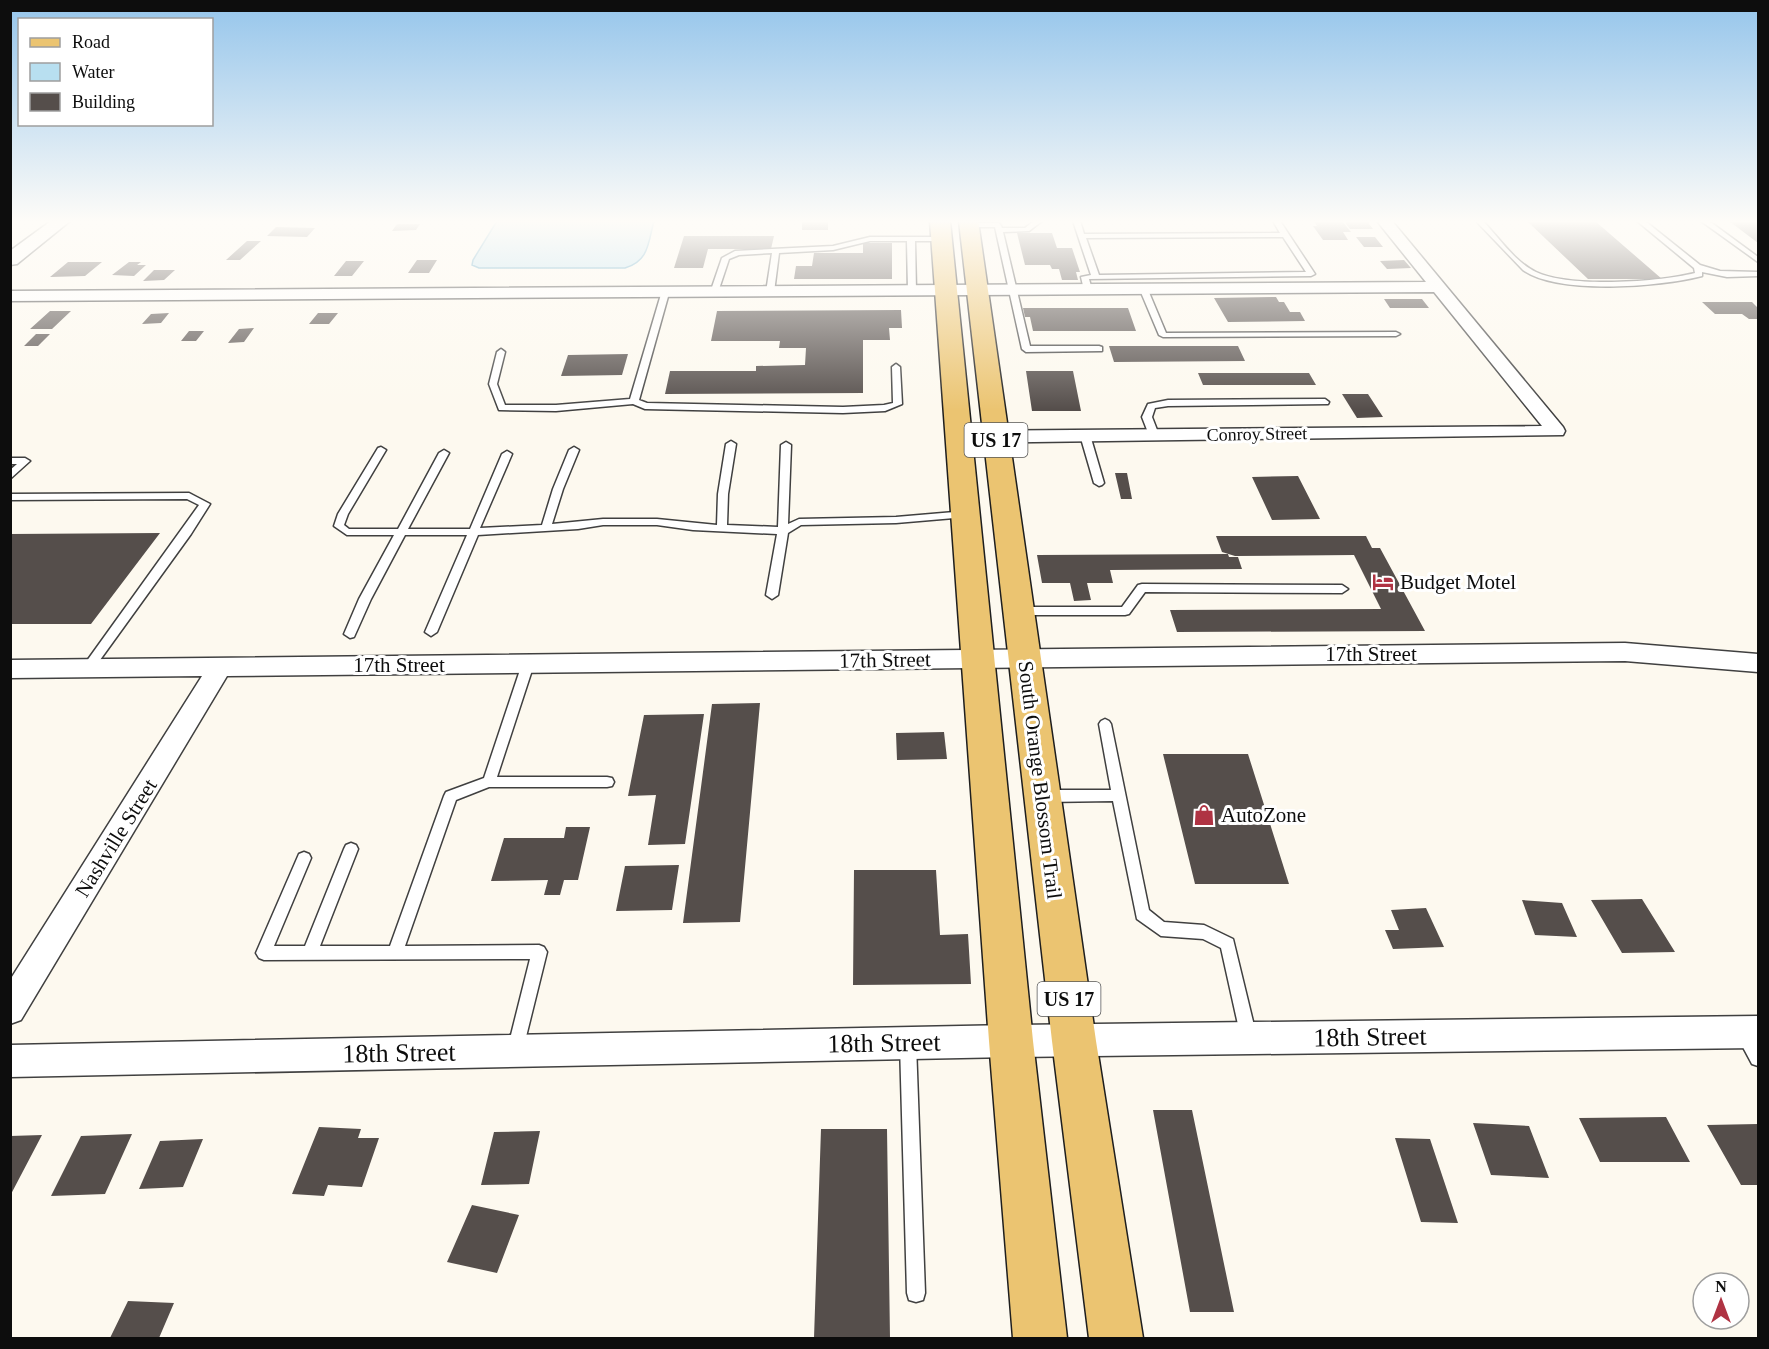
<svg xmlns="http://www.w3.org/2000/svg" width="1769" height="1349" font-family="Georgia,serif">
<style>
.water{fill:#b8dff0;stroke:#4799c0;stroke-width:1.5}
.building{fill:#554e4b}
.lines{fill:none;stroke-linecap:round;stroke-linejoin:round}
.service-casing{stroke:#404040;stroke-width:3}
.minor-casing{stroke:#404040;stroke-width:3}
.tertiary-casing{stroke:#404040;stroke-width:3}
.primary-casing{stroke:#1e1e1e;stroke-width:3}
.service{fill:#fff;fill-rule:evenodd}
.minor{fill:#fff;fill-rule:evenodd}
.tertiary{fill:#fff;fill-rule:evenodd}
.primary{fill:#ebc471;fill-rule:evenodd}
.labels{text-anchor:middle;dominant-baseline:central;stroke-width:6;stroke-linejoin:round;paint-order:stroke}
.far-street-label{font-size:18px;fill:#0d0d0d;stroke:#fff}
.shield{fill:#fff;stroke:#565656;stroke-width:1.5}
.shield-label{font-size:20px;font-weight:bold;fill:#0d0d0d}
.poi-label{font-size:21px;fill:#0d0d0d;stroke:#fff;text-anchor:start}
.street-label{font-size:21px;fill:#0d0d0d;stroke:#fff}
.near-street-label{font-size:26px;fill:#0d0d0d;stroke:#fff}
</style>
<rect width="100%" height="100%" fill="#fdf9ef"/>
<!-- water -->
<path class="water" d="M497,221H654C648,243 649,261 625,268H479L472,265L473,260Z"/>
<!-- building -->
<path class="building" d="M802,221H828V230H802Z
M1314,221H1342L1351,232H1343L1348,240H1323L1313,226H1317Z
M1344,221H1367L1373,229H1350Z
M1527,221H1595L1662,279H1588Z
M1729,221H1758V243Z
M397,224H420L416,230L392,231Z
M276,227L315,228L307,237L267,236Z
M1017,233H1052L1057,248H1072L1080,272H1076L1078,280H1062L1059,269H1052L1050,265H1025Z
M684,236H774L771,249H708L703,268H674Z
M1356,237H1375L1383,247H1364Z
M247,241H261L240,260H226Z
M863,243H892V279H794L796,266H812L814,253H863Z
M417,260H437L429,273H408Z
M1404,260L1411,268L1387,269L1380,261Z
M346,261H364L352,276H334Z
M68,262H102L85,276L50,277Z
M129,262H141L137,265H146L134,276L112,275Z
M154,270H175L164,280L143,281Z
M1276,297L1279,302H1284L1290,312H1300L1305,321L1228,322L1214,298Z
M1384,299H1422L1429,308H1390Z
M1702,302H1752L1758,308V319H1749L1742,314H1715Z
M1023,308H1128L1136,331H1033L1030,317H1025Z
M901,310L902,328H889L890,340H863V393L665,394L670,371H756V366L805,365L806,348H779L780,341H711L717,311Z
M50,311H71L52,329H30Z
M169,313L161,323L142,324L151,314Z
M318,313H338L329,324H309Z
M254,328L244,342L228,343L239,329Z
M189,331H204L196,341H181Z
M36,334H50L38,346H24Z
M1109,346H1238L1245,361L1114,362Z
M628,354L622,375L561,376L568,355Z
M1026,371H1073L1081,411H1032Z
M1198,373H1309L1316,385H1203Z
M1342,394H1368L1383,417L1357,418Z
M1115,473H1127L1132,499H1121Z
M1298,476L1320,519L1272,520L1252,477Z
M160,533L91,624H10V534Z
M1216,536H1366L1372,548H1380L1425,631L1177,632L1170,610L1381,609L1354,555L1235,556L1222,552Z
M1228,554L1229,557H1238L1242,569L1110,570L1113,583H1087L1091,600L1074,601L1070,583H1042L1037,555Z
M760,703L740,922L683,923L712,704Z
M704,714L685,844L648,845L656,795L628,796L644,715Z
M944,732L947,759L897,760L896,733Z
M1163,754H1248L1289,884H1195Z
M566,827H590L578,880H564L560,895H544L548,880L491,881L504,838H564Z
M679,865L672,910L616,911L625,866Z
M854,870H936L940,935L968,934L971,984L853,985Z
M1642,899L1675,952L1622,953L1591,900Z
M1522,900L1562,903L1577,937L1535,935Z
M1426,908L1444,947L1393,949L1385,930H1399L1391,910Z
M1153,1110H1192L1234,1312H1190Z
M1666,1117L1690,1162H1600L1579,1118Z
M1473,1123L1529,1126L1549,1178L1491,1175Z
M1758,1124V1185H1741L1707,1125Z
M319,1127L361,1129L358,1138H379L362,1187L328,1185L324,1196L292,1194Z
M821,1129H887L890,1338H814Z
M540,1131L529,1184L481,1185L494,1132Z
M132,1134L105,1194L51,1196L81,1136Z
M42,1135L10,1196V1136Z
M1395,1138L1430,1139L1458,1223L1421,1222Z
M203,1139L183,1187L139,1189L160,1141Z
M472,1205L519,1215L497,1273L447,1262Z
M128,1301L174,1303L159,1338H110Z"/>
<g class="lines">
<defs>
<path id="service" d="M1034,221H1042L1029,231L1003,232L1030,346H1099L1102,347V351L1026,352L1022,349L995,227H969L966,225L969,223H998L1000,224L1002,228H1025Z
M1073,221H1080L1084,234L1280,233L1273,221H1280L1315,274L1311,276L1089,279L1092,290L1088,292L1084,290L1081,277L1091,275ZM1283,237L1306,272L1099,275L1086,238Z
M1476,221H1483C1499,238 1515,262 1536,272C1569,288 1659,282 1695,273L1694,268L1637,221H1645L1700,265L1720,271L1758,272V276L1727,277L1702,272V276C1660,287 1558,295 1523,270Z
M1701,221H1709L1758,257V262Z
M870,237H941L945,239L941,241H915L916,291L912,293L908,291L907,241H870L833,250L779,253L774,292L770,294L766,292L772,253L739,255L729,259L717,295L710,293L722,258L735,251L833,246Z
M1141,288L1148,290L1166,333L1396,332L1400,334L1396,336L1163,337L1159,335L1140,290Z
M662,291L669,293L639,400L647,403L843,407L884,405L893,403L892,367L896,364L900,367L902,404L885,411L843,413L645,409L633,404L556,411L499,410L489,384L497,352L501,349L505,352L497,384L505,405H556L630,399Z
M1325,399L1329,402L1328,404L1168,406L1155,408L1152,417L1159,435L1154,438L1149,435L1142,417L1148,404L1168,400Z
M1085,432L1090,435L1104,483L1102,485L1099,486L1094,483L1080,435Z
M731,441L736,444L728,494L727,525L778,527L781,445L786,442L791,445L788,524L799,519L896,517L966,511L971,514L966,517L896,523L801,525L788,533L778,595L772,599L766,595L777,534L693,530L657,525H603L578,529L478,535L437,632L431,636L425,632L467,535H405L371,599L354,637L350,638L344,634L359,599L394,535H347L334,526L338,514L378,448L381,447L386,450L348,514L344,525L349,529H398L439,453L444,450L449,453L408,529H470L502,454L507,451L512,454L480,528L542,525L553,489L569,450L574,447L579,450L563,489L552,524L603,519H657L717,525L718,494L726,444Z
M10,458H25L30,461L10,479V470L17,464H10Z
M189,493L210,504L191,534L92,671H84L82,668L84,665L199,505L187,499L10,500V494Z
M1142,584L1342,585L1348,589L1342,593L1145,592L1129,614L1125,615H1020L1014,611L1020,607H1122L1138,585Z
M528,660L534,664L497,777H607L612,778L614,782L612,786L607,787H489L456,800L405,946L539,945L544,947L547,952L521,1057L515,1059L509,1057L507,1051L530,959L264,960L259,958L256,953L299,854L304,852L309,854L311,858L274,946H305L344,849L346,845L351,843L356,845L358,849L320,946H390L444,796L446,792L484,778L522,664Z
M1105,719L1109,721L1111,724L1149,910L1164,922L1204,925L1233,939L1257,1038L1255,1044L1249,1046L1243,1044L1241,1038L1221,948L1203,939L1161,936L1137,919L1113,801L1045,802L1040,800L1038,796L1040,792L1045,790H1111L1099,724L1101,721Z
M1745,1028C1760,1034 1759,1053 1758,1066L1752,1064L1737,1036L1739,1030Z
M908,1036L914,1038L916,1044L925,1293L923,1300L916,1302L909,1300L907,1293L900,1044L902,1038Z"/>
<path id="minor" d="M1377,221H1392L1563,427L1565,431L1563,435L959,443L952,441L950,437L952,433L959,431L1542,426L1434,292L10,301V291L1426,282Z
M1625,643L1758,654V672L1625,661L227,676L21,1020L10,1024V980L202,676L10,678V660Z
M1758,1016V1048L1011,1057L10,1077V1045L1011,1025Z"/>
<path id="tertiary" d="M51,221H70L17,264L10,265V251Z"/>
<path id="primary" d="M930,221H950L1033,1041L1067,1338H1013L989,1041Z
M959,221H978L1096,1041L1143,1338H1089L1052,1041Z"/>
</defs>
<!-- service casing -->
<use href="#service" class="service-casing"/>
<!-- minor casing -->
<use href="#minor" class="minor-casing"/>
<!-- tertiary casing -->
<use href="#tertiary" class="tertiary-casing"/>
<!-- primary casing -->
<use href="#primary" class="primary-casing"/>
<!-- service -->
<use href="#service" class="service"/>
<!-- minor -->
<use href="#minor" class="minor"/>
<!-- tertiary -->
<use href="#tertiary" class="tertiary"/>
<!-- primary -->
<use href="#primary" class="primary"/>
</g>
<!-- sky -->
<linearGradient id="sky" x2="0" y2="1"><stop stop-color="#95c5eb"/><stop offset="0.54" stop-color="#fefcf8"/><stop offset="1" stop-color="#fefcf8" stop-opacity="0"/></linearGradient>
<rect width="1769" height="410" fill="url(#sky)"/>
<!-- icons -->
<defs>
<symbol id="hotel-bare" viewBox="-9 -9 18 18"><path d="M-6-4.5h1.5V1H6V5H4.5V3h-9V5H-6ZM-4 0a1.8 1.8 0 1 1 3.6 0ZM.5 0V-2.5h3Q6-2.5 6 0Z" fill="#af3343" stroke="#fff" stroke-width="2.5" paint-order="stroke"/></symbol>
<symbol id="shop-bare" viewBox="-9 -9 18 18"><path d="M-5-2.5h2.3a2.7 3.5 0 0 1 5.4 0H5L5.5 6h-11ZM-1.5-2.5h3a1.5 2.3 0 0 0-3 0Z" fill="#af3343" stroke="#fff" stroke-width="2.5" paint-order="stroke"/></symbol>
</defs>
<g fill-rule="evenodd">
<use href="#hotel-bare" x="1368" y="567" width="30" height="30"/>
<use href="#shop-bare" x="1189" y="800" width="30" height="30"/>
</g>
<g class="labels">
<!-- far-street labels -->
<g class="far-street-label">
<text transform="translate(1257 434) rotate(-1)">Conroy Street</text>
</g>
<!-- shield labels -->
<g class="shield">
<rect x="964.5" y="423" width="63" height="34" rx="4.5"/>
<rect x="1037.5" y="982" width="63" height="34" rx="4.5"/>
</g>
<g class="shield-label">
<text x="996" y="440">US 17</text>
<text x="1069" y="999">US 17</text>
</g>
<!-- poi labels -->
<g class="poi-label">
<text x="1400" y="582">Budget Motel</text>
<text x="1221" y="815">AutoZone</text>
</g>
<!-- street labels -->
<g class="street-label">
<text x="1371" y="654">17th Street</text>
<text transform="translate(885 660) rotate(-1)">17th Street</text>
<text x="399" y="665">17th Street</text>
<text transform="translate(1040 780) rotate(83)">South Orange Blossom Trail</text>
<text transform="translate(116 838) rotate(-58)">Nashville Street</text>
</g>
<!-- near-street labels -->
<g class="near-street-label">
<text transform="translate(1370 1037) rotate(-1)">18th Street</text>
<text transform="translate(884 1043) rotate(-1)">18th Street</text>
<text transform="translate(399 1053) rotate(-1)">18th Street</text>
</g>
</g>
<!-- border -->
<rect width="1769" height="1349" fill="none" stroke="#0d0d0d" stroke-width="24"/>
<!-- legend -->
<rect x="18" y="18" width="195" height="108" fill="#ffffff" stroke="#9e9e9e" stroke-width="1.5"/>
<rect x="30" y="38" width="30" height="9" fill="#ebc471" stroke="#9e9e9e" stroke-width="1.5"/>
<text x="72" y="48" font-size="18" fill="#0d0d0d">Road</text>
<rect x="30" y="63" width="30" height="18" fill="#b8dff0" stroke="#9e9e9e" stroke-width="1.5"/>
<text x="72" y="78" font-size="18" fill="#0d0d0d">Water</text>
<rect x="30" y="93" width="30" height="18" fill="#554e4b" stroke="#9e9e9e" stroke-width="1.5"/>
<text x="72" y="108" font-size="18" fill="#0d0d0d">Building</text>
<!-- north arrow -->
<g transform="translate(1721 1301)"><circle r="28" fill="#ffffff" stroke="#9e9e9e" stroke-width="1.5"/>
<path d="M0-4.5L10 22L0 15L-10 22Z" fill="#af3343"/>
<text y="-9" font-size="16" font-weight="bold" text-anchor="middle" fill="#0d0d0d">N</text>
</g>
</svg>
